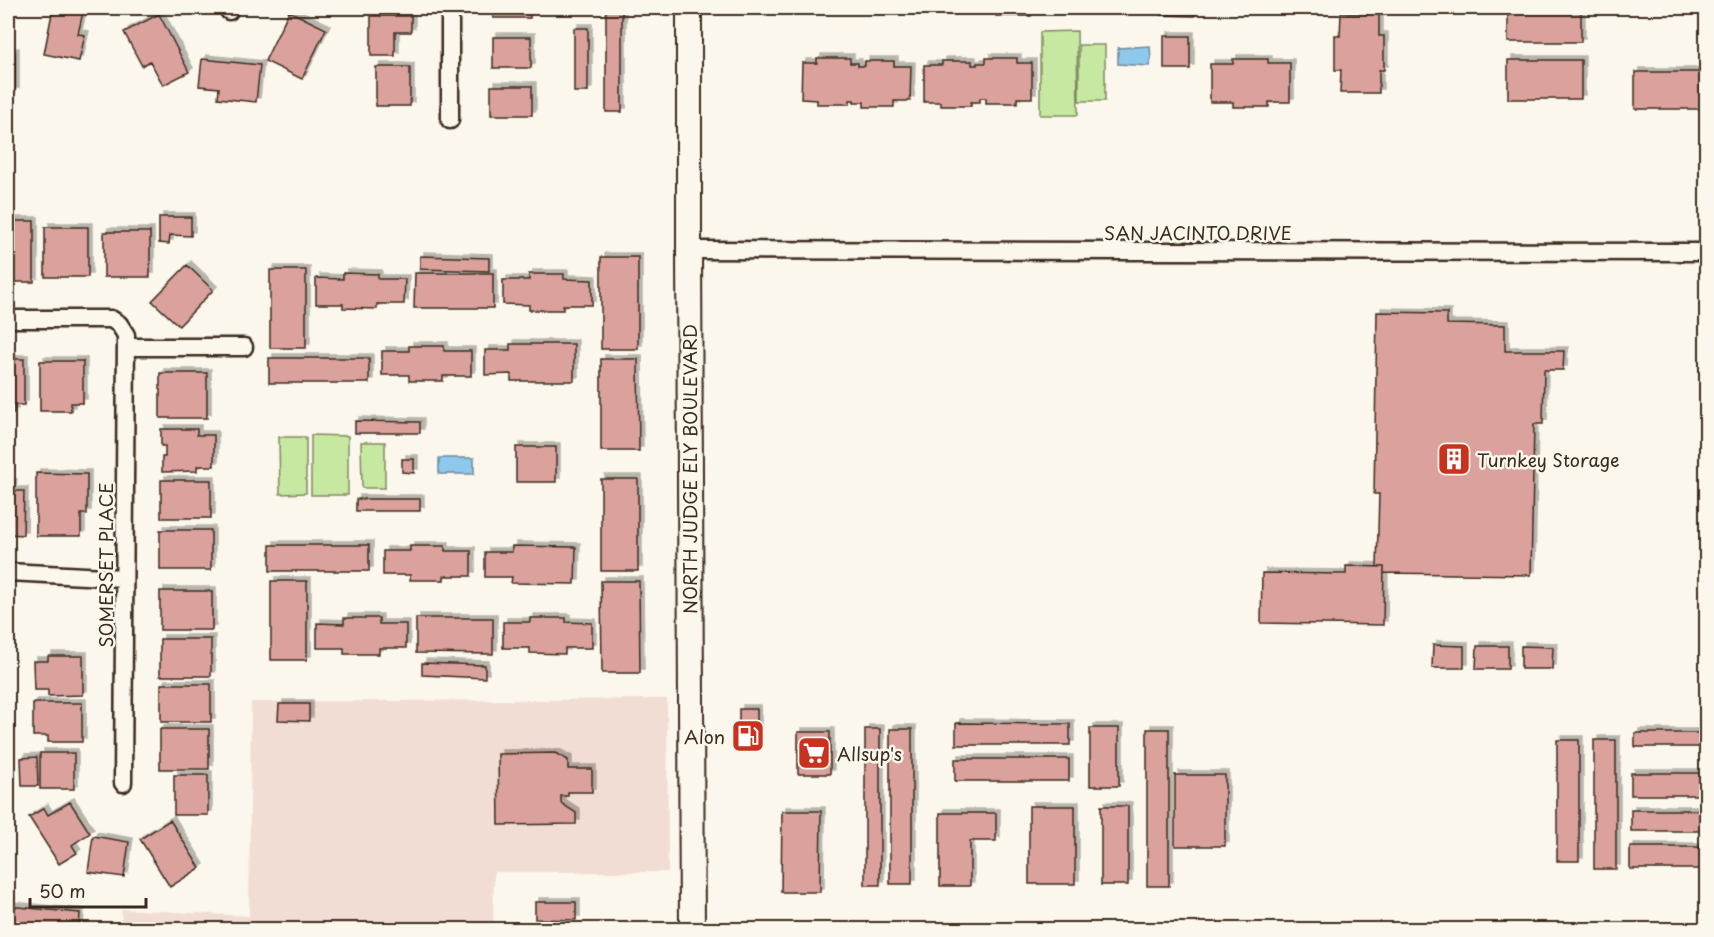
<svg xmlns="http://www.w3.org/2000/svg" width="1714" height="937" font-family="'Playpen Sans',sans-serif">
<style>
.built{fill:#f1ddd4}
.green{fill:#c6e8a1;stroke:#808960;stroke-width:1.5}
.water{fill:#8ec8ed;stroke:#6d899a;stroke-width:1.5}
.building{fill:#dba19c;stroke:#3b2a1e;stroke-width:1.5;filter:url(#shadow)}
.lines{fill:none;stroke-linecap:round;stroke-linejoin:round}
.minor-casing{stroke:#3b2a1e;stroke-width:21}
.secondary-casing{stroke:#3b2a1e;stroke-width:28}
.minor{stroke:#fbf7ec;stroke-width:16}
.secondary{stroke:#fbf7ec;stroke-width:24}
.labels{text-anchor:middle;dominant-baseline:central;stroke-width:5;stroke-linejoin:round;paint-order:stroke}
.street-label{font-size:18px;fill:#3b2a1e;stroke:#fbf7ec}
.poi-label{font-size:18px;fill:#3b2a1e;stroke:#fbf7ec;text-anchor:start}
</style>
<defs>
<filter id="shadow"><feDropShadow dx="4" dy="-4" stdDeviation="0" flood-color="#0004"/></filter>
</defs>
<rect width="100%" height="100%" fill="#fbf7ec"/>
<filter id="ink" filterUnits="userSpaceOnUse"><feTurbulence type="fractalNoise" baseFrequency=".0167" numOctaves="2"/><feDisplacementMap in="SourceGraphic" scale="12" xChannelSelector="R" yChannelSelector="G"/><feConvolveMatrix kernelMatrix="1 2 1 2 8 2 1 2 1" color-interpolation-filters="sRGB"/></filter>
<g filter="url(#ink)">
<!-- built -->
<path class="built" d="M667,699L668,872H494L493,929L120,930L122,909L249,916L251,702Z"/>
<!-- green -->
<path class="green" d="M1077,31L1078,115H1040V32Z
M1079,45H1105V101H1079Z
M311,435L348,436V495H311Z
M279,437H306V493L280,494Z
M361,442H385V488H362Z"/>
<!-- water -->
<path class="water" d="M1150,46L1151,59L1149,66L1118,64V48Z
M439,458H474V474H439Z"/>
<!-- building -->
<path class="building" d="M53,8H84L78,34L85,35L79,61L44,54Z
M493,8H530V18H493Z
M606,8H622V112H606Z
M996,8H1031V16H996Z
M1160,8H1195V16L1160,15Z
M1508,8H1581V42H1508Z
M289,11L326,29L302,79L265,61Z
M1341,13H1379V36H1384V70H1379V93H1340L1341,70H1335V35L1340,36Z
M159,14L189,72L163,85L150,61L142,66L124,32Z
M371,16H411V32H395V56H371Z
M574,28H588V92H574Z
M1164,36H1190V69H1164Z
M493,37H531V68H493Z
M8,52H15V92H8Z
M817,58H850V63H858V66H865V61H894V66H911L910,101H894V107H864V102H854V100H850V104H817V100L801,99L802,63H817Z
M986,58H1017V63H1032V98H1017V103H986V98H980V102H971V106H941V102H924V65H942V61H972V65H977V63H986Z
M202,59L260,65L256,102L218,98L219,88L199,86Z
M1233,59H1268V63H1290V102H1269V107H1233V102H1210V64H1233Z
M1508,60H1581V99H1508Z
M376,67H410V106H376Z
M1635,72H1706V109H1635Z
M491,86H532V115H491Z
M159,217H191V236L170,235L169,244L159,243Z
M8,221H34V282H8Z
M45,227H88V277H45Z
M104,232H150V277H104Z
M420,256L489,258V271L420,269Z
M601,257H638V349H601Z
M187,265L213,290L179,326L152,301Z
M270,270H306V348H270Z
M343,273L378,274V279H405L404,304H377V309L343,308V304H316V278L343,279Z
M415,273H493V308H414Z
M529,274H564V279L592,280V305H563V310H529V305L503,304V280H529Z
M1377,312L1447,313V324L1505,325V351H1564L1563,370H1544L1543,424H1534L1531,575L1384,573V567H1377L1379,494H1374Z
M510,344H574V381H511V374L485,375V350H510Z
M409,346H444V351H471V376H443V381H409V375H382V351H409Z
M269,358H369V383H269Z
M8,359H24V405H14V413H8Z
M601,359H638L639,451H601Z
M40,361H83V403H71V411H40Z
M160,373H207V418H160Z
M355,421L420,422V433H355Z
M161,429H197V435H214V466H197V471L162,472V457H165V446H161Z
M516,447H556V482H516Z
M402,459H414V473L402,472Z
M36,473L87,474V514H81V536H36Z
M601,479H638V571H601Z
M161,480H211V518H161Z
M8,483H13L12,491H24L23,535L8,534Z
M356,499H420V511H356Z
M160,530H211V570H160Z
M270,545H369V571H270Z
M410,546H445V551H471V576H444V580H410V575H383V551H410Z
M512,546L576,547L575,584L511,583L512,577H485V552H512Z
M1346,566L1384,567L1383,625L1261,623L1262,573L1346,574Z
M271,581H307V660H271Z
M601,581H639L640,673H602Z
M160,591H212V630H160Z
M344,618H379V624H406V648H379V654H344V648H317V623L344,624Z
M416,618H493V654L416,653Z
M530,618H566V622L592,623V648H565V654L530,653V648H503V622H530Z
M160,639H211V676H160Z
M1433,645L1464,646V668H1432Z
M1477,646H1508V669H1476Z
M1521,646L1553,647L1552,669H1521Z
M48,656H83V695L48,696V690H34L33,661H48Z
M422,663L485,665V678L422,675Z
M161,684H211V722H161Z
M33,703H82V742H48V736H33Z
M279,704H309V721L278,720Z
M739,709H757V746H739Z
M956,723L1070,724V745H956Z
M1090,728H1119V786H1090Z
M160,729H209V769H160Z
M865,729H880V885H865Z
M890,729H912V884H890Z
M1147,729H1169V886H1147Z
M798,732H830V774H798Z
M1635,733H1700V747H1635Z
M1557,740H1579V861H1557Z
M1594,740H1616V869H1594Z
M40,753H74V789H40Z
M555,753L568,760V769H592V792H568V796H561V803L576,813V824L499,825L498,754Z
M37,757L38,786H22L21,758Z
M955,759H1069V781H955Z
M1631,773H1702V795H1631Z
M174,775H208V815H174Z
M1175,775H1225V846H1175Z
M70,802L90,833L72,845L77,853L59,864L29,817L44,808L48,815Z
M1029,806H1075V884H1029Z
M1101,806H1128V885H1101Z
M1631,810H1702V831H1631Z
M782,811H821L820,892H781Z
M940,813H996V841H970V886H940Z
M170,820L200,868L170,887L140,839Z
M93,836L129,842L124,877L88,872Z
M1630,847H1701V869H1630Z
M535,902H576V920L535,919Z
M8,906L80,913L79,930H31L8,927Z"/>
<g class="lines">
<defs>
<path id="minor" d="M229,11V8
M450,120V8
M689,250L1706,252
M8,319H111L119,324L126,335L123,783
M127,347H244
M8,572L124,578"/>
<path id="secondary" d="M689,8V250L692,930"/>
</defs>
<!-- minor casing -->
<use href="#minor" class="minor-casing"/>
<!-- secondary casing -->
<use href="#secondary" class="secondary-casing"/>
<!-- minor -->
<use href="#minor" class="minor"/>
<!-- secondary -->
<use href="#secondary" class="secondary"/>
</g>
</g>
<!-- icons -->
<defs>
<symbol id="building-square" viewBox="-11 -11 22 22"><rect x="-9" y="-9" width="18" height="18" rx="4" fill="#c8321e" stroke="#fbf7ec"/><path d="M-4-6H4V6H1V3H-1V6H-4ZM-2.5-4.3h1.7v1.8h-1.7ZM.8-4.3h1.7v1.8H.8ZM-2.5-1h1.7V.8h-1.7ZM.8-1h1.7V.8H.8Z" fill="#fff"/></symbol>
<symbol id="fuel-square" viewBox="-11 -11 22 22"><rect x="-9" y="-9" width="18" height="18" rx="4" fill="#c8321e" stroke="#fbf7ec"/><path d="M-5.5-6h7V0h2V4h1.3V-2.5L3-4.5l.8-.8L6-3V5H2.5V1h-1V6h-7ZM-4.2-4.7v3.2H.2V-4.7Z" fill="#fff"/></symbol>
<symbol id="supermarket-square" viewBox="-11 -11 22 22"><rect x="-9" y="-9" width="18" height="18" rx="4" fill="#c8321e" stroke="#fbf7ec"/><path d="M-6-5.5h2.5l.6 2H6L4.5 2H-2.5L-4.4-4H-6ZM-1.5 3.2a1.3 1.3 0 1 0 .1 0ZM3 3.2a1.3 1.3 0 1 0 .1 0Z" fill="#fff"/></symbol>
</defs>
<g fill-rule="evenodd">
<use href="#building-square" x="1435" y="440" width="38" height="38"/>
<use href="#fuel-square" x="729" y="717" width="38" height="38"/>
<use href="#supermarket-square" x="795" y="734" width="38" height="38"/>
</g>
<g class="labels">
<!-- street labels -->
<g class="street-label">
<text x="1198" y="232">SAN JACINTO DRIVE</text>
<text transform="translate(689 469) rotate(-90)">NORTH JUDGE ELY BOULEVARD</text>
<text transform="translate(105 565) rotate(-90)">SOMERSET PLACE</text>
</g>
<!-- poi labels -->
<g class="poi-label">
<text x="1477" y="459">Turnkey Storage</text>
<text x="725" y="736" text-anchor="end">Alon</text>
<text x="837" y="753">Allsup's</text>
</g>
</g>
<!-- margin -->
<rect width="1714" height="937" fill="none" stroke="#fbf7ec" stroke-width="30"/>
<rect x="15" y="15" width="1684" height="907" fill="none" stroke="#3b2a1e" stroke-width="2" filter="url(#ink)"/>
<!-- scale -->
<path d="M30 898v9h116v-9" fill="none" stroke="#3b2a1e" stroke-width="3"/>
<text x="39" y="898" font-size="18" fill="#3b2a1e" stroke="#fbf7ec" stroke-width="4.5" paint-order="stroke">50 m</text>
</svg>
